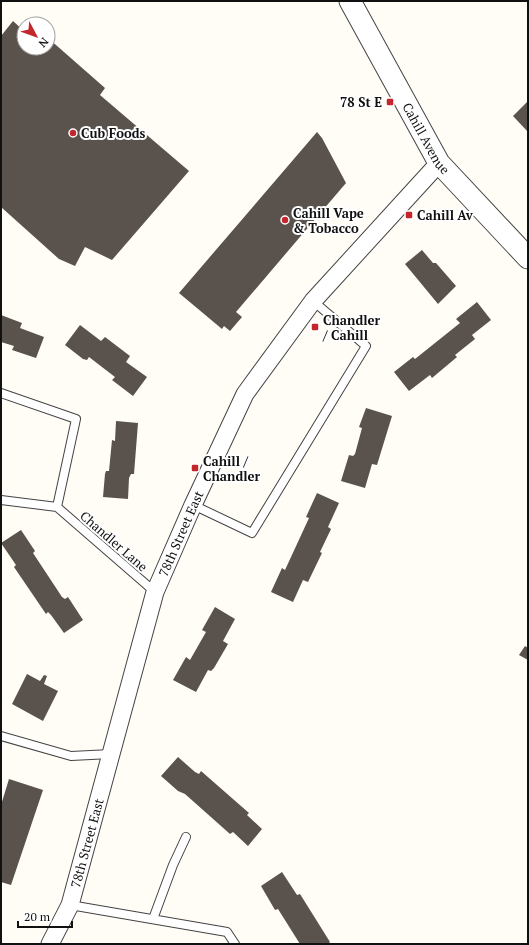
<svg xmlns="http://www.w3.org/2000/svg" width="529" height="945" font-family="'PT Serif',serif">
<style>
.building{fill:#5a524d}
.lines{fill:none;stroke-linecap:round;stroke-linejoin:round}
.service-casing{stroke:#444;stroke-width:10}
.minor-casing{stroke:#444;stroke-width:19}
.tertiary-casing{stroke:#444;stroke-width:23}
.service{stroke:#fff;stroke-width:8}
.minor{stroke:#fff;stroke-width:17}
.tertiary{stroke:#fff;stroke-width:21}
.poi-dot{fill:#c4262e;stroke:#fff;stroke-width:1.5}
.labels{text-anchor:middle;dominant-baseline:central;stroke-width:4;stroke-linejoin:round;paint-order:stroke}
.poi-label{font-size:13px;font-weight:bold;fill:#111;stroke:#fff;text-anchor:start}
.street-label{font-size:13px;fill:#111;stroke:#fff}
</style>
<rect width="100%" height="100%" fill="#fffdf5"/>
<!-- building -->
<path class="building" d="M13,21L24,31V48H48V38L105,88L100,95L189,171L112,260L85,247L75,266L59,259L1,207V36Z
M528,101V132L513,116Z
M317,132L322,138L346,183L236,312L242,317L230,331L224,326L222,329L179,293Z
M422,250L433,263H436L456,286L438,304L405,264Z
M477,302L491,320L472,335L475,339L455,355L457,357L432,378L430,375L409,391L394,372L413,357L415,359L460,323L456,319Z
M1,315L22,323L20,328L44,337L36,358L12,350L14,346L1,342Z
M80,325L101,341L105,337L130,356L126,362L147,377L133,396L112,380L115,377L89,357L87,360L83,359L65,345Z
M366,408L392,416L377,465L372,464L365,488L341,481L349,455L353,456L355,454L362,428L359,427Z
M116,421L138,423L134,474H131L129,478L128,499L103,497L105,474L106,471H109L112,440L115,441Z
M317,493L339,503L328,527L331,529L320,552L322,553L308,582L303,580L293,602L271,592L282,568L285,570L309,518L306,517Z
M21,530L35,551L33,553L62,597L65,599L68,597L83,620L64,633L51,615L48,612L46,614L14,567L16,565L1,543Z
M215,607L235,619L223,641L228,644L214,668L211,671L208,670L196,692L173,680L186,657L190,660L206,632L202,630Z
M525,646L528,648V660L519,655Z
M27,674L40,681L44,675L47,676L44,684L58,691L43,721L12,704Z
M178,757L195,772L199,774L201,771L249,813L247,815L262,829L248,846L233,832L230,834L185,794L178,791L161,776Z
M9,779L43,790L11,885L1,882V805Z
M282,872L297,895L300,894L330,942L328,944H300L278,909L275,910L261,886Z"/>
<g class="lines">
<defs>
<path id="service" d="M1,393L76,419L57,507
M1,500L57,507L155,592
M193,505L252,533L366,346L313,301
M1,736L71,756L111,754
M70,905L227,932L235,944
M153,919L173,865L186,837"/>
<g id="minor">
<path id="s1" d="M50,944L70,905L155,592L193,505L245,394L313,301L439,163"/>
</g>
<g id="tertiary">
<path id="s2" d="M350,1L439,163L528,258"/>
</g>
</defs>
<!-- service casing -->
<use href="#service" class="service-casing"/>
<!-- minor casing -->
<use href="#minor" class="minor-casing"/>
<!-- tertiary casing -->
<use href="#tertiary" class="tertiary-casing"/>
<!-- service -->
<use href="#service" class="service"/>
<!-- minor -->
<use href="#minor" class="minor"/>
<!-- tertiary -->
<use href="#tertiary" class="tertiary"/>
</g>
<!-- markers -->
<g class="poi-dot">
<rect x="386" y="98" width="8" height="8" rx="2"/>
<circle cx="73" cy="133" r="4"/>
<rect x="405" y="211" width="8" height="8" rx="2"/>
<circle cx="285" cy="220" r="4"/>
<rect x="311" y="323" width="8" height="8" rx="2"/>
<rect x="191" y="464" width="8" height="8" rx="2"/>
</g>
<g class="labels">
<!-- poi labels -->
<g class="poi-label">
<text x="382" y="102" text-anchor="end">78 St E</text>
<text x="81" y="133">Cub Foods</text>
<text x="293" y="213">Cahill Vape<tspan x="293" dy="15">&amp; Tobacco</tspan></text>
<text x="417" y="215">Cahill Av</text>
<text x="323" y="320">Chandler<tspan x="323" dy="15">/ Cahill</tspan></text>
<text x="203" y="461">Cahill /<tspan x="203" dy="15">Chandler</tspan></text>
</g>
<!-- street labels -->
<g class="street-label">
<text stroke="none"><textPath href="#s2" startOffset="157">Cahill Avenue</textPath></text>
<text stroke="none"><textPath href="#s1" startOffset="432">78th Street East</textPath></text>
<text transform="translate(114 541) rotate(41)">Chandler Lane</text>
<text stroke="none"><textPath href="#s1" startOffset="108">78th Street East</textPath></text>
</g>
</g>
<!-- border -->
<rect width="529" height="945" fill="none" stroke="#111111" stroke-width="4"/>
<!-- north arrow -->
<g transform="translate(36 36) rotate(131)"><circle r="19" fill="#ffffff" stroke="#a0a0a0"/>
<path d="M0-3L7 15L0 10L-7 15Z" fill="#c4262e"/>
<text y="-6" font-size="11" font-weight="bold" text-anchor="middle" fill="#111111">N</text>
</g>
<!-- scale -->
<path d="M18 921v6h54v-6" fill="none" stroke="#111111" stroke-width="2"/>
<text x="24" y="921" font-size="12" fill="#111111" stroke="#ffffff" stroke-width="3" paint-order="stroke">20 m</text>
</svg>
